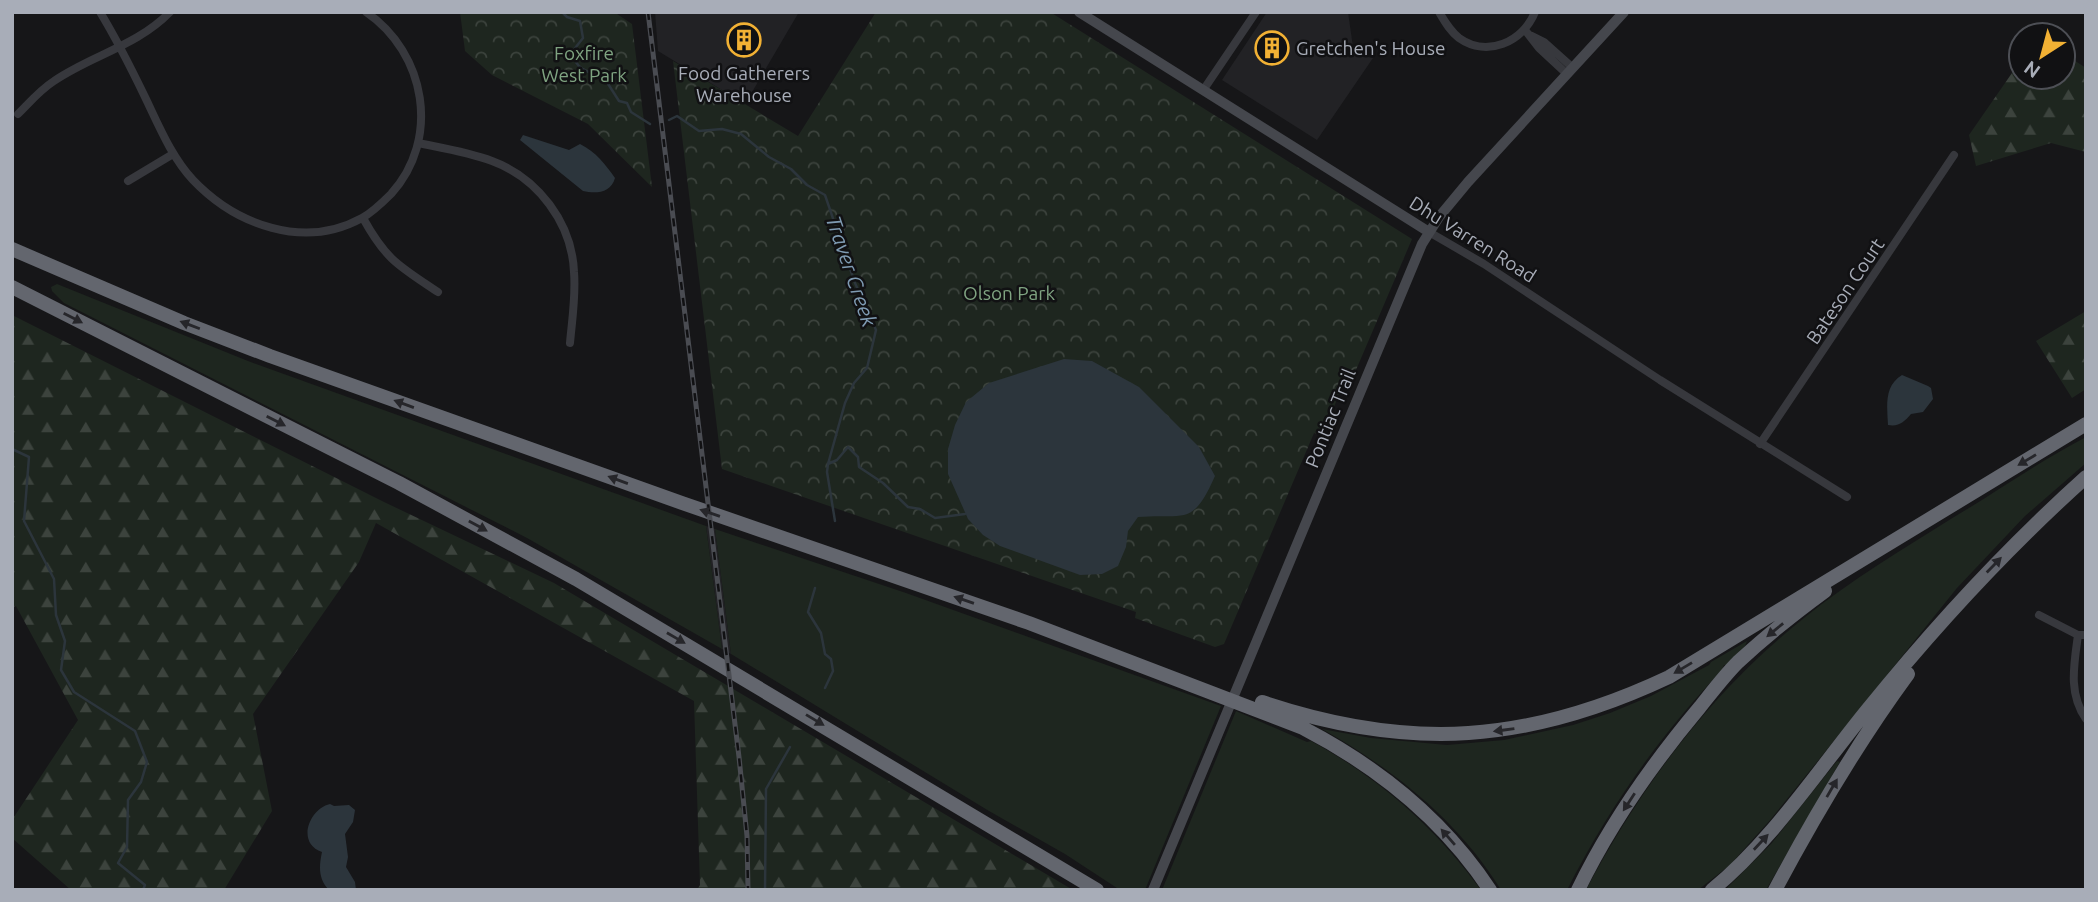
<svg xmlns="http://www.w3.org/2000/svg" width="2098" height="902" font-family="Ubuntu,sans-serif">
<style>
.built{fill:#222225}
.green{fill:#1e261f}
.forest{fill:url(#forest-firs)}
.park{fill:url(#park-crowns)}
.water{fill:#2c353c}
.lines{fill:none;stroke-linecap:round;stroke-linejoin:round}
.stream{stroke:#2c353c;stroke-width:2.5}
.street{stroke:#37383d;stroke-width:8}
.secondary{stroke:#45474d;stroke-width:10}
.highway{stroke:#63666e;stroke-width:14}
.rail-casing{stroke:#4a4c52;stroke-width:5}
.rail{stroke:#111113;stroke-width:2.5;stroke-dasharray:8;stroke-linecap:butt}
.oneway{fill:#26262a}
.labels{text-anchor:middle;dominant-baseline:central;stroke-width:5;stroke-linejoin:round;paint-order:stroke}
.poi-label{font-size:19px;fill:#a8adb8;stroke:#111113;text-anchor:start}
.park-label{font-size:19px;fill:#7fa381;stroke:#111113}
.street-label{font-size:19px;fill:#a8adb8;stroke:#111113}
.water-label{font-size:21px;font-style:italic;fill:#7f9bb3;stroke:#111113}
</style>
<defs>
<pattern id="forest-firs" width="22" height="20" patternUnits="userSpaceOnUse" patternTransform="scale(1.75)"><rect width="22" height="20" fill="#1e261f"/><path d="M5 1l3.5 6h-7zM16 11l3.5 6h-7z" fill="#3c433d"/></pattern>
<pattern id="park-crowns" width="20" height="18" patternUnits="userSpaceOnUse" patternTransform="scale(1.75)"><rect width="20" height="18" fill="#1e261f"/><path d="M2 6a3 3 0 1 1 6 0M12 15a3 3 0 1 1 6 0" fill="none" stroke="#3c433d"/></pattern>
</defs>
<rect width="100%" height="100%" fill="#161618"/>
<!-- built -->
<path class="built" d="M655,12H799L745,104L658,51Z
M1267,12H1348L1353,47L1368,57L1373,58L1317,140L1222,80Z
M706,526L715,529L731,654L722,649Z"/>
<!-- green -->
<path class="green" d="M57,284L248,361L706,526L722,649L527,538L64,303L52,291L51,287Z
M2086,437V463L2025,516L1957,588L1771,819L1730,865L1698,890H1586C1641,786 1712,691 1804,618C1851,580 1903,549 1954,517C1998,491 2040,461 2086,437Z
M715,529L906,593L1221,706L1145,890H1120L1065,854L989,811L731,654Z
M1747,641L1745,646L1727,665H1724L1722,670C1659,736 1608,809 1567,890H1501C1458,820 1393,769 1322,729L1371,738L1447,745L1504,740L1573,725L1610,713L1651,696L1709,665L1711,662Z
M1236,711L1307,742L1311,741C1379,778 1435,827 1481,890H1162Z
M1837,761L1840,762L1766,890H1725L1771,844Z"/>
<!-- forest -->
<path class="forest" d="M2063,53L2086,68V152L2051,143L1976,166L1969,135L2021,60V77H2063Z
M2086,311V389L2072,398L2036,341Z
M12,315L384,502L554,583L1073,890H697L700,885L694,701L376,523L359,562L253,714L272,811L224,890H71L12,838V820L78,720L16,606L12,608Z"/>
<!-- park -->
<path class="park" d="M460,12H614L632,24L652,187L588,124L492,75L465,51Z
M876,12H1050L1412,239L1356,370H1349L1322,436L1314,433L1224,644L1215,647L1135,618L1136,612L722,469L673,61L798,136Z"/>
<!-- water -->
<path class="water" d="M523,135L569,150L580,144C596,152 605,164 615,178C611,193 596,194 583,191L520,140Z
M1064,359L1092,361L1139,387L1199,447L1215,476C1192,528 1185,513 1138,517L1128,531L1126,547L1118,566L1102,574L1080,575L1000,546L983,535L968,519L948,474V449L955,425L966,402L989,383Z
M1902,375L1928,386L1931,388L1933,399L1923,412L1911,414C1904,422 1899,427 1888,425C1887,406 1884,386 1902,375Z
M330,804L334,806L349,805L355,810L353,822L345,834L348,857L346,867L355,882L356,890H329C318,879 319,866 322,852C296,843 309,809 330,804Z"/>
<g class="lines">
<!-- stream -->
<path class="stream" d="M562,12L567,17L580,21L583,38L572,52C576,70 587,72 603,76L619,101L627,103L631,112L650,124
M669,120L677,116L699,131L722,129L741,134L769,157L791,169L807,185L825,195L855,283L876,330L867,368L854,383L845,403L828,464L827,472L835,521
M12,449L29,457L24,521L54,579L56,615L65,641L61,670L74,692L135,731L147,762L141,782L128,800L127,847L118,863L145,885L143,890
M828,464L837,460L848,447L858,457L859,467L883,483L908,507L920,509L935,518L965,514
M815,588L808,612L821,633L825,654L831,659L833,671L825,688
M765,890L766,789L790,747"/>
<!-- street -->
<path class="street" d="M100,12C117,40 131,68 145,97C159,126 171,156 193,180C236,225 304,250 362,218C373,212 383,202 391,194C441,139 426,53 366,12
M1439,12C1445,22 1450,31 1459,38C1487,58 1523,42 1535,12
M1525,30L1539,48L1567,74
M1532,36L1544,42L1573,68
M1204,89L1256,12
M18,114C30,102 40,90 54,81C92,55 137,46 170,12
M418,143C442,148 468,152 492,161C538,178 572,223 574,272C576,296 572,320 570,343
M128,181L173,154
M363,218C386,260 399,266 438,292
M1429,232L1484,264L1660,380L1847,497
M1760,444L1954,155
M2039,615L2078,635H2086
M2078,635C2074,665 2068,693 2086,719"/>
<!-- secondary -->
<path class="secondary" d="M1079,12L1429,232
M1153,890L1422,244L1439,217L1468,182L1624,12"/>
<!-- highway -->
<path class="highway" d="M12,249L184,323L270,356L682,503L1029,623L1303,728C1378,767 1443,819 1490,890
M12,287L399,483L576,579L1097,890
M1262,702C1410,752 1529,743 1669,677L2086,424
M1578,890C1610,824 1653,763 1700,707C1712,692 1724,676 1738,662C1766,636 1795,613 1825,591
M1712,890C1772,841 1819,769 1868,709C1935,626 2007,548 2086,477
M1775,890C1815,815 1858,742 1908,674"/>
<defs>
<path id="rail" d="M648,12L739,757L747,836L748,890"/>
</defs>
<!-- rail casing -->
<use href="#rail" class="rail-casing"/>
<!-- rail -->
<use href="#rail" class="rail"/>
</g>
<!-- one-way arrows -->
<defs><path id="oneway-solid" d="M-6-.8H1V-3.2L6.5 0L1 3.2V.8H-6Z" transform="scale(1.75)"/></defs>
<g class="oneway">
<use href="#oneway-solid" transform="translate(73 318) rotate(27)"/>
<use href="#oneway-solid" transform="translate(190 325) rotate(-159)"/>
<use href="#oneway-solid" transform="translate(404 404) rotate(-160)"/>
<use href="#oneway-solid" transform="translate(276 421) rotate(27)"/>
<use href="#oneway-solid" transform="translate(2027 460) rotate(149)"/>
<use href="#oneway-solid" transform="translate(618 480) rotate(-160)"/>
<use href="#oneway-solid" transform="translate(710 513) rotate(-161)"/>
<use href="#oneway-solid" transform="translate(478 526) rotate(29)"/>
<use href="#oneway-solid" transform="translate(1994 565) rotate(-46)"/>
<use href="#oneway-solid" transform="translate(964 600) rotate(-161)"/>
<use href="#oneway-solid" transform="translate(1775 630) rotate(141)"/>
<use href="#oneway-solid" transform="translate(676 638) rotate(30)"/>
<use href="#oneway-solid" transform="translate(1683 668) rotate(149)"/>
<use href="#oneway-solid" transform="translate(815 720) rotate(31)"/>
<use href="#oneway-solid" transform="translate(1504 730) rotate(172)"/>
<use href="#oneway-solid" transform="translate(1832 788) rotate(-60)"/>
<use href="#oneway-solid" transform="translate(1629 802) rotate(123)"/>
<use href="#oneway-solid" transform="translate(1448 837) rotate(-131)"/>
<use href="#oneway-solid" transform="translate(1761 842) rotate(-47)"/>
</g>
<!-- icons -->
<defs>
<symbol id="building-ring" viewBox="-11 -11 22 22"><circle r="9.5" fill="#111113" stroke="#f2b134" stroke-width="1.5"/><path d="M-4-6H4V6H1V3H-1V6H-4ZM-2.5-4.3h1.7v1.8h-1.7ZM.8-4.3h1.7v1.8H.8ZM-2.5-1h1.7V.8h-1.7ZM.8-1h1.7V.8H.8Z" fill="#f2b134"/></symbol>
</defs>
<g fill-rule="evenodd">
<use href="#building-ring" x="725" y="21" width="38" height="38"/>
<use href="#building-ring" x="1253" y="29" width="38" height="38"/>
</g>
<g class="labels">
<!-- poi labels -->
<g class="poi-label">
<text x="1296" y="48">Gretchen's House</text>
<text x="744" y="73" text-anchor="middle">Food Gatherers<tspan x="744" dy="22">Warehouse</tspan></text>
</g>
<!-- park labels -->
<g class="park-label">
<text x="584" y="53">Foxfire<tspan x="584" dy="22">West Park</tspan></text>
<text x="1009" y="293">Olson Park</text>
</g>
<!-- street labels -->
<g class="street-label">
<text transform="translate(1473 239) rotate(32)">Dhu Varren Road</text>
<text transform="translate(1845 291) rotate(-56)">Bateson Court</text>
<text transform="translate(1330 418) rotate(-68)">Pontiac Trail</text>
</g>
<!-- water labels -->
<g class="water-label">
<text transform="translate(852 271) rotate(71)">Traver Creek</text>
</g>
</g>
<!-- border -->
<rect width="2098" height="902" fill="none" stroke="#a8adb8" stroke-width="28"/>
<!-- north arrow -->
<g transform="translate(2042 56) rotate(216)"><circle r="33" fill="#111113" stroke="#4d4f55" stroke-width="2"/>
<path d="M0-5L12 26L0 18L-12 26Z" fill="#f2b134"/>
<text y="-10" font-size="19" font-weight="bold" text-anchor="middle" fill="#a8adb8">N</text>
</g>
</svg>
